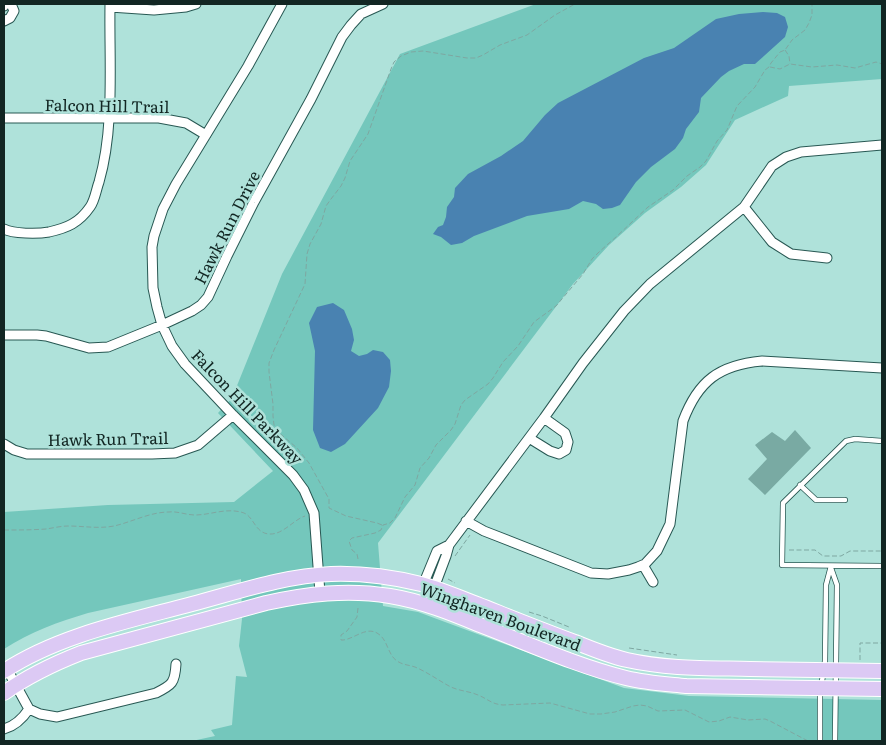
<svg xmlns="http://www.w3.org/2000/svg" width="886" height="745" font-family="Literata,serif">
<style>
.green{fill:#74c7bc}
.water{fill:#4982b1}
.building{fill:#79aaa3}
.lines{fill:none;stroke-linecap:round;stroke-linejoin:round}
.lane-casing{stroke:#285853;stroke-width:6}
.street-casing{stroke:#285853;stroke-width:11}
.primary-casing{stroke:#fff;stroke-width:16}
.path{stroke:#7ea7a1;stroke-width:1;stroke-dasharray:5 2.5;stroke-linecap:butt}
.lane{stroke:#fff;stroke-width:4.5}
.street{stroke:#fff;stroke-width:9}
.primary{stroke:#dcc9f4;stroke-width:14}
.labels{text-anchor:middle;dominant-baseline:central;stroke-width:5;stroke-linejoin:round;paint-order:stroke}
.street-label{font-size:16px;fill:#122623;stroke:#afe2da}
</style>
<rect width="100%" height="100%" fill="#afe2da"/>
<!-- green -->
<path class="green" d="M536,4H882V79L789,86L788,96L735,120L706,165L681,187L645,213L609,245L573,284L378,543L383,606L418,612L624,688L689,696L882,700V741H192L215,736L211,730L232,725L236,676L247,677L239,646L242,619L241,579L88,613C58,622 30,632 4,649V512L108,505L234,502L273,471L218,413L232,398L282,274L400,54Z"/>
<!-- water -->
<path class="water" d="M763,12L777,13L785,17L788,27L785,37L755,64H744L729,71L721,77L701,98L699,112L686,129L683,138L675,149L651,167L636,182L620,205L612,208L603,209L596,204L583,201L569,209L527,216L474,236L462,243L451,245L441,237L433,234L438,227L443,225L446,217L447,207L454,197L455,188L468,174L501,156L523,141L545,115L558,103L644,58L674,48L716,19L739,14Z
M333,303L344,310L352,329L354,340L351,351L359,356L367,354L373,350L383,352L390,360L391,371L389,387L378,408L345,444L331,452L320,448L313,430L315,351L309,323L317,307Z"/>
<!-- building -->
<path class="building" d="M795,430L811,448L765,495L748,479L767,459L755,445L772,432L785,441Z"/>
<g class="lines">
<defs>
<path id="lane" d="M800,485L816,500H845
M882,566L782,565L783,503L846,441L855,439L882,441
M831,568L837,585L835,741
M820,741V695L825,661L826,585L831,566"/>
<path id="street" d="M282,4L248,66L176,184L163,209L154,236L152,247L153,288L157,307L162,325L172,346L185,364L233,415L293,475L304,490L314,513L320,593
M4,6L5,4
M110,7L154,10L186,7L196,4
M4,21L10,18L14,11L11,4
M4,118H159L186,123L206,135
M744,207L772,242L791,254L827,258
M4,229C13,234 38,234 49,232C67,228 79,223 90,207C95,200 96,190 99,182C115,127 109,61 110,4
M4,335H37L46,336L89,348L108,347L162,325L192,311L201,305L208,297L227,256L254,202L311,99L342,37L351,25L361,14L383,4
M529,438L550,451L559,454L566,450L568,442L565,433L544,418
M4,444L14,450L27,454H152L175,453L198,445L233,415
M466,521L484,531L591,573L608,574L629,570L638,567L645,564L657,551L670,524L683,421C698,381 719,365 762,361L882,368
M643,565L653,582
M423,585L437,551L449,545
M434,588L446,556L449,545L544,418L583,363L624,311L650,284L744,207L772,166L786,157L801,152L882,145
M7,669L29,709L40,714L57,717L156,693C172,685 175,683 176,664
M4,729C15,726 23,718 29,709"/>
<path id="primary" d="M4,671C59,635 129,621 192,604C238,592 283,576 331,574C361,573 392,577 421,584C440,589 459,597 477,604C510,617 542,630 575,642C592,649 609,656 627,660C667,669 709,668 750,669C794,670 838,670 882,671
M4,693C28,676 53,664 81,653L266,603C307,594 347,589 390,596C421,601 451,613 480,625C527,643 577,666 626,678C646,683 666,684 686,686L882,689"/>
</defs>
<!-- lane casing -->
<use href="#lane" class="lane-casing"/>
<!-- street casing -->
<use href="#street" class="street-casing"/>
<!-- primary casing -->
<use href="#primary" class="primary-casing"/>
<!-- path -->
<path class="path" d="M785,50L789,56L790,64
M770,67L780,69L790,64L812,67L837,65L855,68L876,62L882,64
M382,525L377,523L346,516L329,508V499L309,463L297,448L277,431L274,425L273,416V404L269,372V363L274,350L305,284L307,254L310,244L321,224L326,206L331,199L341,186L345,178L350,161L368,134L391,69L394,62L401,56L411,52L423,51L467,58H476L483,55L500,45L527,35L555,15L575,4
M4,530C18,530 32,530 46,529C53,528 61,526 68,526C84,526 98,529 114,526C132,522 150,512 169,512C178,511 186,515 195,515C211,515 227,507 244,513C254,517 255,533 269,534C283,535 293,520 305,516
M789,550H815L823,556H841L850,551H882
M455,556L470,535
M358,559L357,554L352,550L349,541L352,538L375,533L381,530L383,525L390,523L395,518L405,497L415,485L420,468L429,458L436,445L451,430L455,424L461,405L465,400L488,384L493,378L503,362L518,346L534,322L556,306L583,274L592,259L599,252L616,237L648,207L673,190L687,176L700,167L706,161L717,141L727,130L737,106L755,87L765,70L769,67L771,63L780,52L785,50L792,40L805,30L809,23L812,15V4
M448,579L455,583
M358,608L357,617L347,631L341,635V640C352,641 365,626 377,633C388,639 387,654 397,661C403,665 409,665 415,667C427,672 438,680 449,686C458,691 469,691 478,695C488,699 491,704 503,705L550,703L590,714H601L615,712L633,706L640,705L647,706L658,711L685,710L709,722L719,721L730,717L748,720L765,719L770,721L808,741
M529,612L542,616L569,627
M629,648L677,655
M860,660V643H882"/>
<!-- lane -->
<use href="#lane" class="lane"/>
<!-- street -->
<use href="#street" class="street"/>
<!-- primary -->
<use href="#primary" class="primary"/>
</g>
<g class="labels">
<!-- street labels -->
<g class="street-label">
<text transform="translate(107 105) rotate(1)">Falcon Hill Trail</text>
<text transform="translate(226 227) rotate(-63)">Hawk Run Drive</text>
<text transform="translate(248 406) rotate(46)">Falcon Hill Parkway</text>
<text transform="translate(108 438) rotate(-1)">Hawk Run Trail</text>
<text transform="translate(501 616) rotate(20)">Winghaven Boulevard</text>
</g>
</g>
<!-- border -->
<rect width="886" height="745" fill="none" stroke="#122623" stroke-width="10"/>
</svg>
